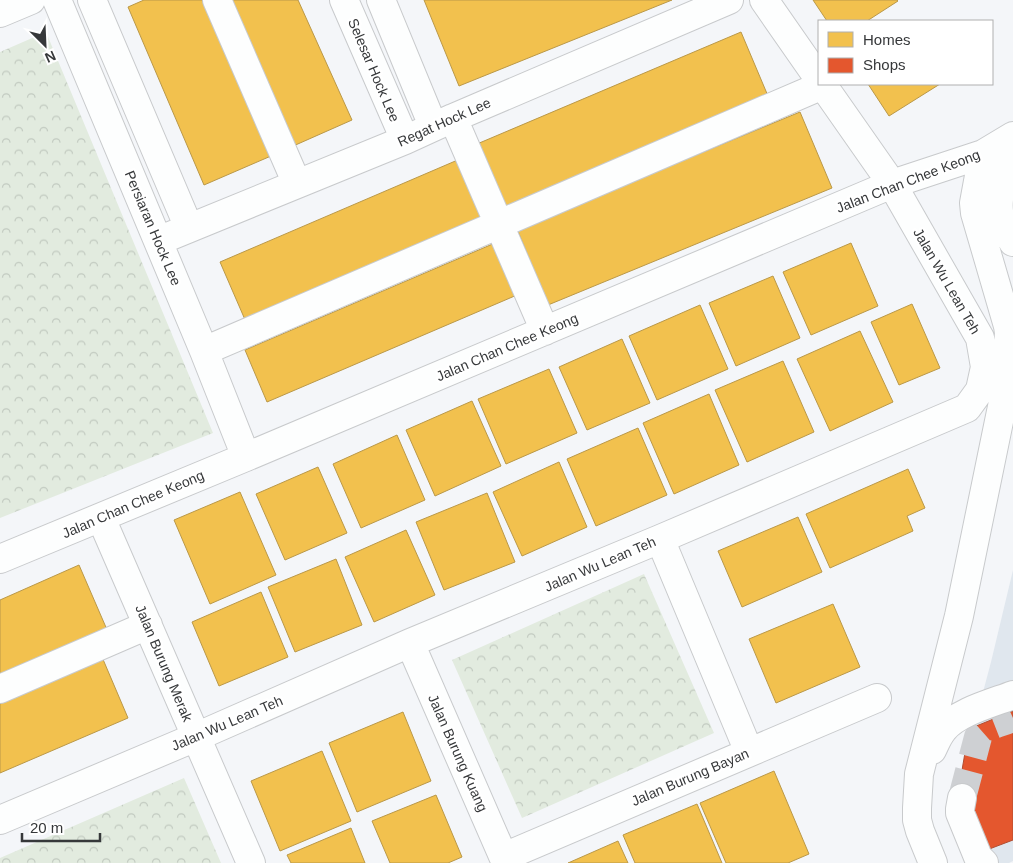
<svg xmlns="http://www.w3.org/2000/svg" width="1013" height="863" font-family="Arial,sans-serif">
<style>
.built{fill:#e0e7ee}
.forest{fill:url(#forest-crowns)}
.homes{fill:#f2c14e;stroke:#ba9848}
.shops{fill:#e4572e;stroke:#b04e32}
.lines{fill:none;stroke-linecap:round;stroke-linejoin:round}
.minor-tunnel{stroke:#ced0d3;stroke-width:28;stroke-dasharray:28 14;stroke-linecap:butt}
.minor-casing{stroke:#c8cacc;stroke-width:30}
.minor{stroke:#fdfefe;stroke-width:28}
.labels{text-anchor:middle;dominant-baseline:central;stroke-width:5;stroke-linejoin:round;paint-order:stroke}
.street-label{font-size:14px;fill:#36383a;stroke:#fff}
</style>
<defs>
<pattern id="forest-crowns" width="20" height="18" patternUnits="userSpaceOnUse" patternTransform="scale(1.25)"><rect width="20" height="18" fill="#e2ebdf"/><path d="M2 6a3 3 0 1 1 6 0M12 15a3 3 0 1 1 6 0" fill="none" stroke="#c2cac0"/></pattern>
</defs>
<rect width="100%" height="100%" fill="#f4f6f9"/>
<!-- built -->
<path class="built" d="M1013,570V861L1009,863H996L961,775L991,662Z"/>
<!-- forest -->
<path class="forest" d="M46,32L213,433L0,518V52Z
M644,574L714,733L522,818L452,660Z
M184,778L221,863H0V858Z"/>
<!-- homes -->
<path class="homes" d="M144,0H205L271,156L204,185L128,7Z
M225,0H298L352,120L291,147Z
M424,0H672L459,86Z
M813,0H897L898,1L867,21H827Z
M741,32L768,96L505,208L477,144Z
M868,84H940L889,116Z
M800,112L832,188L548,305L517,229Z
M460,159L486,219L246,322L220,262Z
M495,243L517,295L267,402L245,350Z
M851,243L878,306L811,335L783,272Z
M773,276L800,338L736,366L709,303Z
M912,304L940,368L899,385L871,322Z
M700,305L728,369L657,400L629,336Z
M860,331L893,402L830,431L797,359Z
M622,339L650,403L587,430L559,367Z
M783,361L814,432L747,462L715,390Z
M549,369L577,433L506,464L478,399Z
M709,394L739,465L674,494L643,423Z
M472,401L501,466L435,496L406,430Z
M638,428L667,495L596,526L567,459Z
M397,435L425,500L361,528L333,464Z
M559,462L587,527L522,556L493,492Z
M318,467L347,533L285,560L256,494Z
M908,469L925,508L907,516L913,531L830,568L806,514Z
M240,492L276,575L210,604L174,520Z
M487,493L515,562L444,590L416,522Z
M798,517L822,572L742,607L718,551Z
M406,530L435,595L374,622L345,557Z
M336,559L362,625L295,652L268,587Z
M79,565L108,632L0,679V600Z
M261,592L288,657L219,686L192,622Z
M833,604L860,667L776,703L749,639Z
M102,657L128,718L0,773V701Z
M403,712L431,781L357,812L329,743Z
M322,751L351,821L280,851L251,781Z
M774,771L809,854L788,863H726L700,803Z
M436,795L462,857L448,863H390L372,821Z
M697,804L722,863H635L623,835Z
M351,828L365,863H291L287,855Z
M618,841L628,863H568Z"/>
<!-- shops -->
<path class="shops" d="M1013,711V840L984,851L959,788L969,729Z"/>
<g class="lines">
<!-- minor-tunnel -->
<path class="minor-tunnel" d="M962,798L978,737C983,726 1002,723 1013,718"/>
<defs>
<path id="minor" d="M57,0L204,351L246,457
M92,0L189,228
M217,0L297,184
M344,0L405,140
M381,0L433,126
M764,0L819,79
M0,13L31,0
M453,118L545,331
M1013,155C1005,174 995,197 1000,217C1002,226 1008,234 1013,242
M158,241L405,140L453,118L729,0
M204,351L823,85
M101,518L251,863
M660,539L749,752
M0,559L246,457L892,184L983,154L1013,136
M410,643L506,863
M0,689L148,625
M932,750C935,744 938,736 943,730C957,712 992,703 1013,695
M962,798L960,809V813L978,857L984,863
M0,820L196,737L410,643L660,539L967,408L980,390L985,367L980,338L892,184L822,84
M504,857L877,698
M933,863L920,831L917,820V808L919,774L959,616L1005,392L1009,333L1008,326L975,213L974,203L983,154"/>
</defs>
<!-- minor casing -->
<use href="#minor" class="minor-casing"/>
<!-- minor -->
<use href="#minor" class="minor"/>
</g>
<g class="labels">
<!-- street labels -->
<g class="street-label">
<text transform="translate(374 70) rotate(67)">Selesar Hock Lee</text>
<text transform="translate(444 122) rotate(-24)">Regat Hock Lee</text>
<text transform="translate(908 181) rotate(-21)">Jalan Chan Chee Keong</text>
<text transform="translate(153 228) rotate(67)">Persiaran Hock Lee</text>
<text transform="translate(947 281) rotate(60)">Jalan Wu Lean Teh</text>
<text transform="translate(507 347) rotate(-23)">Jalan Chan Chee Keong</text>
<text transform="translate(133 504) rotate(-23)">Jalan Chan Chee Keong</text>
<text transform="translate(600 564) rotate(-23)">Jalan Wu Lean Teh</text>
<text transform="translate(164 663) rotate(67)">Jalan Burung Merak</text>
<text transform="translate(227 723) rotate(-23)">Jalan Wu Lean Teh</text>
<text transform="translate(458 753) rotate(66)">Jalan Burung Kuang</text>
<text transform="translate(690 777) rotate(-23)">Jalan Burung Bayan</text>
</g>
</g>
<!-- legend -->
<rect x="818" y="20" width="175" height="65" fill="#ffffff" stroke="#afafb0"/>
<rect x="828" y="32" width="25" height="15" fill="#f2c14e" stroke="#afafb0"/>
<text x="863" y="45" font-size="15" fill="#36383a">Homes</text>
<rect x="828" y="58" width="25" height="15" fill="#e4572e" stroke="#afafb0"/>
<text x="863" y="70" font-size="15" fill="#36383a">Shops</text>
<!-- north arrow -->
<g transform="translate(45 45) rotate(156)" stroke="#ffffff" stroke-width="4" paint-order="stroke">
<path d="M0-4L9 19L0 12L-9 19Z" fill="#36383a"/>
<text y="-8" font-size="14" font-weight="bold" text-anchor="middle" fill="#36383a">N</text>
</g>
<!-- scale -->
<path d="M22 833v8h78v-8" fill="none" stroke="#36383a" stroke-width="2.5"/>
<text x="30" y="833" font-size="15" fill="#36383a" stroke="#ffffff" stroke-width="4" paint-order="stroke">20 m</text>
</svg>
